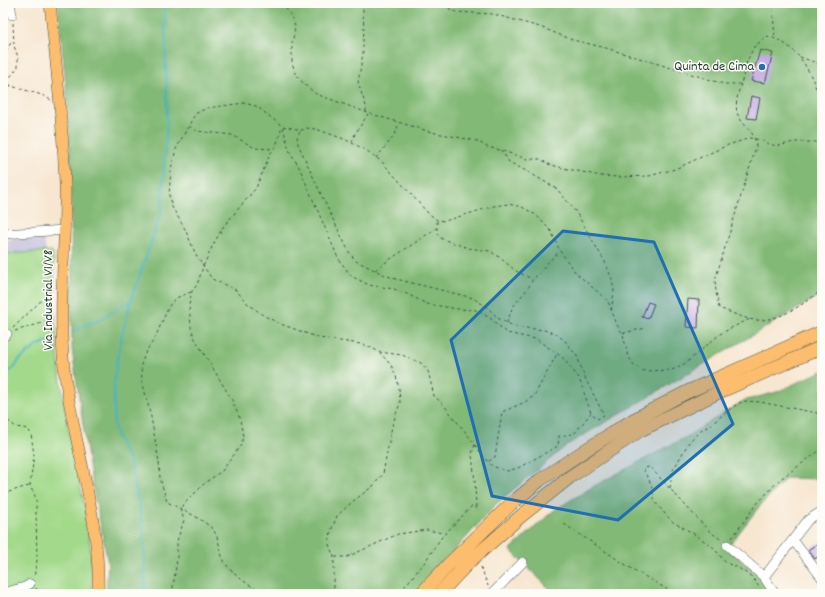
<svg xmlns="http://www.w3.org/2000/svg" width="825" height="597" font-family="Dekko,sans-serif">
<style>
.industrial{fill:#c5c0db}
.green{fill:#a3d98a;stroke:#618b5f}
.forest{fill:#82b976;stroke:#507b55}
.lines{fill:none;stroke-linecap:round;stroke-linejoin:round}
.stream{stroke:#44b4be;stroke-width:2}
.building{fill:#b99cdc}
.minor-casing{stroke:#3f564b;stroke-width:10}
.major-casing{stroke:#3f564b;stroke-width:12}
.highway-casing{stroke:#3f564b;stroke-width:14}
.path{stroke:#3f564b;stroke-width:1;stroke-dasharray:3 3;stroke-linecap:butt}
.minor{stroke:#fff;stroke-width:9}
.major{stroke:#fcbd6e;stroke-width:11}
.highway{stroke:#fcbd6e;stroke-width:13}
.marked{fill:#1f6fb2;fill-opacity:0.2;stroke:#1f6fb2;stroke-width:3;stroke-linejoin:round}
.poi-dot{fill:#1f6fb2;stroke:#fdfcf7;stroke-width:1.5}
.labels{text-anchor:middle;dominant-baseline:central;stroke-width:3;stroke-linejoin:round;paint-order:stroke}
.poi-label{font-size:14px;fill:#1f3d34;stroke:#fdfcf7;text-anchor:end}
.street-label{font-size:14px;fill:#1f3d34;stroke:#fdfcf7}
</style>
<rect width="100%" height="100%" fill="#fdfcf7"/>
<filter id="ink" filterUnits="userSpaceOnUse"><feTurbulence type="fractalNoise" baseFrequency=".025" numOctaves="2"/><feDisplacementMap in="SourceGraphic" scale="8" xChannelSelector="R" yChannelSelector="G"/><feConvolveMatrix kernelMatrix="1 2 1 2 8 2 1 2 1" color-interpolation-filters="sRGB"/></filter>
<filter id="wash" filterUnits="userSpaceOnUse"><feTurbulence type="fractalNoise" baseFrequency=".012" numOctaves="4" result="noise"/><feDisplacementMap in="SourceGraphic" scale="16" xChannelSelector="R" yChannelSelector="G"/><feGaussianBlur stdDeviation="0.9" result="paint"/><feColorMatrix in="noise" values="0 0 0 0 0 0 0 0 0 0 0 0 0 0 0 0 0 1.4 0 .05"/><feComposite in="paint" operator="in"/></filter>
<g filter="url(#wash)">
<rect width="100%" height="100%" fill="#f7e6d0"/>
<!-- industrial -->
<path class="industrial" d="M43,236L46,251L3,255V240Z"/>
<!-- green -->
<path class="green" d="M51,251L53,252L54,261L53,312L55,315C57,351 61,387 67,423C78,480 95,536 91,594H3V254Z"/>
<!-- forest -->
<path class="forest" d="M58,3H822V294L567,445L496,504L416,594H106L108,563L90,472L72,350L71,194L69,118Z
M822,371V479L786,478L758,508L727,548L761,576L772,594H555L510,550L553,511L594,486L686,437L743,401L777,392Z"/>
<g class="lines">
<!-- stream -->
<path class="stream" d="M72,333L89,323L97,321L130,301
M3,376L15,367L19,360L38,345L55,339
M145,594L144,541L140,509L130,463L118,440L114,426V380L120,343L131,300L161,214L167,121L165,19L164,3"/>
</g>
<g id="blocks">
<!-- building -->
<path class="building" d="M760,50L773,53L765,83L751,81Z
M751,96L760,98L756,119L747,118Z
M688,299L699,300L698,328L686,327Z
M648,302L654,304L648,319L642,317Z
M818,543L822,549L819,552L821,555L815,559L808,550Z"/>
</g>
</g>
<g filter="url(#ink)">
<use href="#blocks" fill-opacity="0" stroke="#3f564b" stroke-width="1"/>
<g class="lines">
<defs>
<path id="minor" d="M10,3L12,15
M3,234L65,230
M3,337L7,334
M793,540L822,578
M727,545L764,577L775,594
M764,577L808,520L822,511
M3,593L25,587L30,584
M492,594L523,562"/>
<path id="major" d="M50,3C56,63 63,123 65,184C66,245 58,306 64,368C73,444 101,517 98,594"/>
<path id="highway" d="M421,594L448,565L511,504L540,480L587,449L633,420L687,392L822,332
M439,594L470,561L521,516L570,477L639,431L719,392L822,347"/>
</defs>
<!-- minor casing -->
<use href="#minor" class="minor-casing"/>
<!-- major casing -->
<use href="#major" class="major-casing"/>
<!-- highway casing -->
<use href="#highway" class="highway-casing"/>
<!-- path -->
<path class="path" d="M282,3L290,14L295,26L294,35L292,42V62L295,73L304,84L316,94L368,113L431,132L477,141L487,147L500,150L527,159H541L548,164L563,168L601,176L620,177L649,176L675,169L728,145L750,138L761,140L768,144L778,146L794,142H822
M364,3L363,9L364,30L363,41V53L358,83L366,106V112
M438,3L456,12L493,14L540,27L573,40L606,48L724,84H741L747,61L754,47L767,36C794,43 808,65 817,91C819,96 820,103 822,108
M772,3L775,38
M13,23L14,46L18,57V67L7,81L11,86L42,95L51,100
M3,56L12,41
M800,57L822,65
M3,84L11,86
M741,84C738,93 734,106 738,115C744,128 756,131 756,147L715,280L716,292L719,308C729,312 739,316 749,319C775,325 802,305 822,290
M189,126L197,131L232,135L255,148L273,149
M283,127L289,150L299,167L338,258L351,276L369,285L394,289L405,293L427,304L458,309L476,310L490,318L507,333L536,339L562,357L579,378L591,413L598,419L604,415L585,378L577,356L565,341L555,333L544,330L517,327L507,323L498,318L487,307L473,298L396,279L385,275L356,261L349,252L327,207L298,144L297,136L301,130
M352,142L355,134L368,114
M501,150L509,162L530,173L557,189L576,212L605,262L612,279L614,292L611,312
M376,158L394,136L399,123
M437,221V233L442,239L468,248L490,251L499,257L516,271L532,279
M375,270C395,255 416,243 436,228
M191,292L176,298L169,306L154,340L146,351L141,365L142,380L151,417L159,462L160,478L167,502C179,508 206,520 214,531C220,540 219,551 224,561C230,573 248,584 259,591L260,594
M507,323L512,308L528,288L533,279L540,273L548,262L560,251L576,273L608,301L617,325L623,334L628,356L634,365L644,371L672,370L686,363L720,334L735,326L750,319
M13,328L52,290
M15,331L52,320
M623,333L646,328
M379,352L402,355L421,363L428,371L434,396L442,403L475,444L472,454L475,482L476,508
M3,417L16,427L28,429L31,434L34,455L30,486L36,498V512L37,560L34,577
M475,445L484,457L492,466L507,471L518,468L558,446L559,436L574,434L591,413
M489,461L495,457L502,412L525,402L534,396L557,354
M670,488L672,472L689,442L699,432L712,424L731,408L743,401L760,402L822,414
M3,494L21,488L29,486
M564,524L629,567L675,594
M732,538L755,506L779,480L822,449
M720,539L708,530L650,467L644,468V471L651,484L655,502L666,515L673,522L691,532L713,547L726,563L737,567L752,577L764,594
M335,557H347L398,534L427,530L443,533
M481,567L488,586
M36,588L40,594
M172,594L177,559V541L184,520L180,508L206,482L222,471L241,445L243,437L240,419L232,400L194,337L191,327L189,305L192,291L197,285L203,267L212,247L223,227L256,188L270,154L276,146L282,127
M334,594V557L329,545L331,531L337,516L352,502L373,486L383,474L392,426L400,403L399,389L396,376L391,365L379,352L372,348L361,344L319,338L278,323L263,315L247,303L236,290L212,279L196,255L185,229L172,207L169,195L171,169L176,149L195,114L207,108L244,103L256,106L282,126L302,130L306,128L316,129L344,139L366,150L382,162L427,212L437,220L445,221L494,206L508,204L522,207L536,215L551,231L560,251
M395,594L405,586L424,563L441,538L472,506L476,508L477,512"/>
<!-- minor -->
<use href="#minor" class="minor"/>
<!-- major -->
<use href="#major" class="major"/>
<!-- highway -->
<use href="#highway" class="highway"/>
</g>
</g>
<!-- marked area -->
<path class="marked" d="M563,231L654,242L733,424L618,520L492,496L451,340Z"/>
<!-- markers -->
<circle class="poi-dot" cx="762" cy="67" r="4"/>
<g class="labels">
<!-- poi labels -->
<g class="poi-label">
<text x="754" y="67">Quinta de Cima</text>
</g>
<!-- street labels -->
<g class="street-label">
<text transform="translate(49 300) rotate(-90)">Via Industrial V1/V8</text>
</g>
</g>
<!-- margin -->
<rect width="825" height="597" fill="none" stroke="#fdfcf7" stroke-width="16"/>
</svg>
